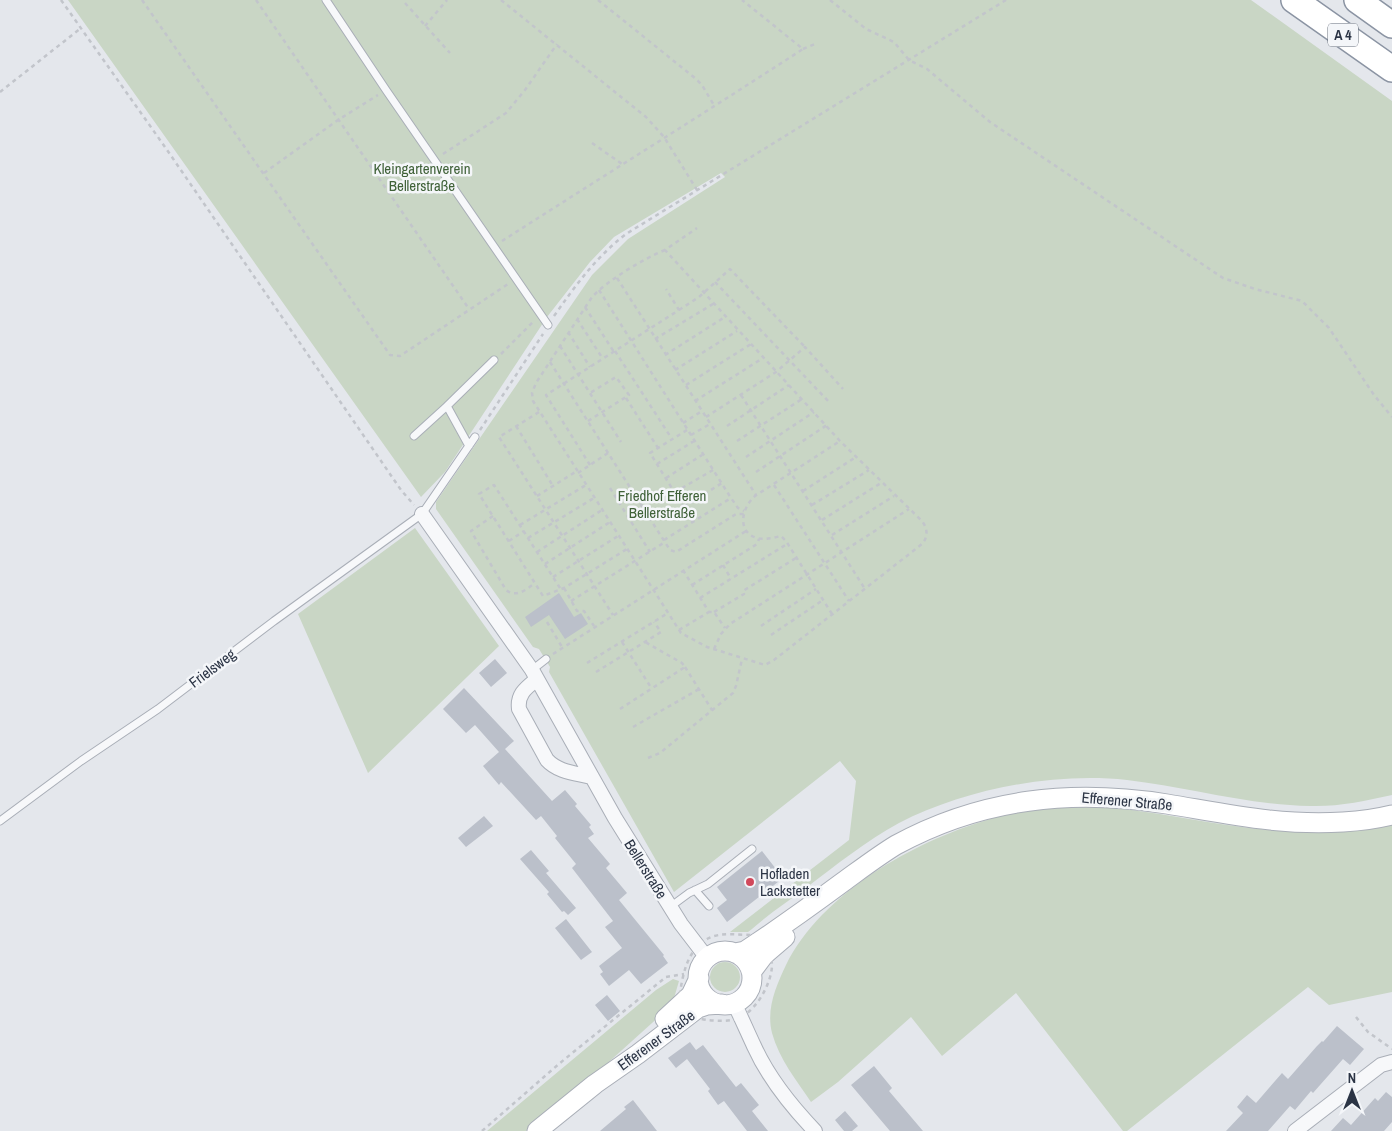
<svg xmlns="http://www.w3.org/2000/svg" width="1392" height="1131" font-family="'Archivo Narrow',sans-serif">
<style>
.green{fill:#c9d6c5}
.building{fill:#bbc0ca}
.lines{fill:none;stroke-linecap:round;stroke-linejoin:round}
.lane-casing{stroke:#a9aeb7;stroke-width:9}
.street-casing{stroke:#a9aeb7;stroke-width:16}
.secondary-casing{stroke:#a9aeb7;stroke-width:21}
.highway-casing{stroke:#8b94a3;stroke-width:28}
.path{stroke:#c2c5cb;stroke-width:2.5;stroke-dasharray:4 4;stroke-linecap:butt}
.lane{stroke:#f7f8fa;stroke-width:7}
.street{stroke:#f7f8fa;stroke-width:14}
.secondary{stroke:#fff;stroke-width:19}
.highway{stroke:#fff;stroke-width:25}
.poi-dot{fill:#d1495b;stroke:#f4f6f9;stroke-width:2}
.labels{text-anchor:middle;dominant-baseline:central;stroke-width:5;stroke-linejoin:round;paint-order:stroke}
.shield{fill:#f4f6f9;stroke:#676e7b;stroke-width:1}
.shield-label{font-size:14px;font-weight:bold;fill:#2b3445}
.park-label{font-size:15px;fill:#3f6138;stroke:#f4f6f9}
.street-label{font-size:15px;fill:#2b3445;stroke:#f4f6f9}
.poi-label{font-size:15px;fill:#2b3445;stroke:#f4f6f9;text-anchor:start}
</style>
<rect width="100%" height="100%" fill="#e4e7ec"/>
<!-- green -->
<path class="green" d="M68,0H1251L1392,101V795C1365,801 1337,807 1310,806C1248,805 1188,787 1127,780C1053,772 965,789 899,823C866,841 836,865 806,888C788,901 769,914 752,929L748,932H730L849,840L856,781L840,761L674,892L549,672L550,667L539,649L533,647L436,509V502L592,275L628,239L725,177L721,173L614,237L590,262L547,317L445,472L421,497Z
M415,528L499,646L368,773L298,614Z
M1092,806C1157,810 1220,828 1285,831C1321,833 1357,827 1392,823V992L1329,1005L1308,987L1127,1131H1123L1016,993L942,1056L911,1017L838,1082L811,1102C797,1081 779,1059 772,1033C766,1009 776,986 786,965C822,893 913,842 987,820C1021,809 1056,807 1092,806Z
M710 977a15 15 0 1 1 30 0a15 15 0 1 1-30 0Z
M673,979L679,981L672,1005L601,1069L526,1131H487L656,990Z"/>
<!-- building -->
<path class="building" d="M559,593L574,617L581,613L588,624L565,639L549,615L531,627L525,617Z
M495,659L507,673L491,687L479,673Z
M464,688L514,741L505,749L552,801L565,790L577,804L575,806L591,825L589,827L594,834L588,838L610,864L606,868L627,893L619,900L664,955L663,956L668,963L641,984L629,970L609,986L600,974L603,972L599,966L622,948L605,927L613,921L572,868L576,864L555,838L557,836L541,816L536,820L501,782L499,785L483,766L499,752L475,725L466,733L443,709Z
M484,816L493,826L466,847L458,838Z
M531,850L549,871L546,873L576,908L568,915L564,911L562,912L547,894L549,892L520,859Z
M762,851L783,878L727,922L717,908L727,900L717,887Z
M566,919L592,952L581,960L555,928Z
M607,995L620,1011L608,1021L595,1005Z
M1337,1026L1364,1049L1350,1065L1343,1059L1313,1093L1311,1091L1295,1110L1290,1106L1268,1131H1226L1243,1113L1237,1107L1247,1095L1256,1103L1282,1073L1288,1079L1317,1046L1322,1041L1323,1042Z
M690,1042L696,1050L703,1045L736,1087L741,1083L759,1105L752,1111L768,1131H747L724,1101L718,1105L708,1091L710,1089L687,1059L676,1068L668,1058Z
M874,1066L892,1088L889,1091L923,1131H890L851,1085Z
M1386,1092L1392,1097V1122L1384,1131H1331L1343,1118L1351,1125L1375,1098L1378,1101Z
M633,1100L657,1131H600L626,1109L624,1107Z
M845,1111L858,1126L852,1131H844L835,1120Z"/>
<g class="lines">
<defs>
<path id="lane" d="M326,0L386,90L548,325
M414,436L447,406
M469,446L447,406L494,360
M532,670L546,659
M0,821L81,761L158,709L274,621L422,514L475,437
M695,890L709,906
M670,907L689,893L708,884L752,849"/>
<path id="street" d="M422,514L532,670L615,818L681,924L707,958
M537,679C526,688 517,694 519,709L547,760C558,772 575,773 591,777
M734,1003C741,1017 747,1031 754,1046C768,1077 791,1106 815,1131
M1295,1131L1381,1065L1392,1062"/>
<path id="secondary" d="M698 978a27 27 0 1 1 54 0a27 27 0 1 1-54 0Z
M735,953L745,951L760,941C788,922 816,902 843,882C861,869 878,856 896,845C982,798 1072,789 1167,804C1228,814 1281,826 1343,822C1359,821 1376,819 1392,815
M752,971L764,955L785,937
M665,1019L691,995L699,978
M537,1131L595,1084L638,1054L698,1008L707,1005L722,1004"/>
<path id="highway" d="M1294,0L1392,69
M1357,0L1392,25"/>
</defs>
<!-- lane casing -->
<use href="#lane" class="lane-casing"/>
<!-- street casing -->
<use href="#street" class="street-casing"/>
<!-- secondary casing -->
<use href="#secondary" class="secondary-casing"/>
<!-- highway casing -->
<use href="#highway" class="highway-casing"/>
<!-- path -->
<path class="path" d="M61,0L165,147L401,490L414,505
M142,0L390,355L400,356L508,284
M256,0L469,309
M501,0L646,117L664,137L697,190
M598,0L695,78L702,85L715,107
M830,0L866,29L894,42L909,60L927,69L990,122L1223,278L1255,289L1302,301L1329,328L1374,395L1392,417
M405,3L450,53
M425,26L447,0
M803,49L815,44
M0,92L81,28
M592,143L622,164
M443,154L506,113L525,90L557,44
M264,173L338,120L378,95
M502,241C602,177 703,114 803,49L742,0
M665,250C643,259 608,280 592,297L536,383L532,393L533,401L681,633L707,647L765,665L774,660L922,544C928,537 928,529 922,521L840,441L665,250L697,228
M617,278L756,495
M715,282L830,403
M599,290L731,498L738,508L744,511
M585,307L614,352
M679,310L699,297L730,269L805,347
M554,316C576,285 595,258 626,234L1006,0
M577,319L603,359
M568,332L590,367
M655,339L713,304
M560,346L621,442
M615,351L672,439
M501,354L534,321
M665,355L725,317
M550,362L670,550L676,552L736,514H744
M675,370L737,331
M686,385L751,344
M741,395L865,589
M626,398L658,448
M695,401L763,358
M539,412L499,437L613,615
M706,417L776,372L805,347L843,389
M588,421L629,395L616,377L590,393
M683,423L702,411
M516,426L553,486
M727,426L789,385
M480,430L543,334
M687,430L650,453L693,522
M691,435L710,424
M737,441L802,399
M746,457L814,412
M657,464L694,441
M590,465L546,395L679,310L666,289
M756,472L827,425
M578,473L608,453
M666,478L702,455
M774,485L849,601
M610,488L650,552
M803,491L856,457
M675,492L713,470
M537,496L577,471
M812,505L869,470
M684,507L722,483
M493,516L471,531L506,590C516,598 526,590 535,583
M822,520L881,483
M520,525L586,485
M832,535L894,496
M528,538L594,498
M664,540L731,498
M509,541L524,531
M537,552L602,510
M545,564L610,522
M723,565L731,579
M683,570L709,612H714L725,628
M553,577L618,536
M692,585L757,544L759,539
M560,588L494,485L479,494L543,596L564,588L627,549
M564,588L577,611H584L594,626
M700,598L787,544
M571,601L665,542
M714,612L744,594L743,591L796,558
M832,614L786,541L781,536C773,538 765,540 757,538C736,532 742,507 755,496L840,441
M547,622L562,647
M761,626L816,589
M679,630L709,612
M771,635L823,600
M622,642L652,689
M714,649L721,634L730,624L909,509
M553,654L746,531
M587,663L668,613
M685,667L712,710
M596,672L661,632L654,622
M620,709L685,667L682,663L645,642
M633,727L699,689
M648,758L660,753L733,693L736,686L742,659
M752,935C762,940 772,954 772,966C771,984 757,1009 741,1017C733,1022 717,1021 707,1020C693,1018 683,1011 679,998C683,975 686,950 709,938C721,932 739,935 752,935Z
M1356,1017L1368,1032L1392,1049
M482,1131L560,1063L666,977L684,974"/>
<!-- lane -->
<use href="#lane" class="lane"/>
<!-- street -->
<use href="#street" class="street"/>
<!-- secondary -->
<use href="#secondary" class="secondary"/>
<!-- highway -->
<use href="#highway" class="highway"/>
</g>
<!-- markers -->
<circle class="poi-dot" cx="750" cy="882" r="5"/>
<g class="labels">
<!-- shield labels -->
<rect class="shield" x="1328" y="23.5" width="30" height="23" rx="4"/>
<g class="shield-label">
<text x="1343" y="35">A 4</text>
</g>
<!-- park labels -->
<g class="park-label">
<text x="422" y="168">Kleingartenverein<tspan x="422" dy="17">Bellerstraße</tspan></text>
<text x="662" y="495">Friedhof Efferen<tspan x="662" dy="17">Bellerstraße</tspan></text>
</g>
<!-- street labels -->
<g class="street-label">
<text transform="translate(212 668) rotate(-37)">Frielsweg</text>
<text transform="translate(1127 801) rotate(5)">Efferener Straße</text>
<text transform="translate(646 869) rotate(58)">Bellerstraße</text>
<text transform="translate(656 1040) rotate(-36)">Efferener Straße</text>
</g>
<!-- poi labels -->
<g class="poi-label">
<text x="760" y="873">Hofladen<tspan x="760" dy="17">Lackstetter</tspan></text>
</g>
</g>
<!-- north arrow -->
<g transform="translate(1352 1091)" stroke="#f4f6f9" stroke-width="4" paint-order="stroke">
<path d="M0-4L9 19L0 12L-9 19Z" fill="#2b3445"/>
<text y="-8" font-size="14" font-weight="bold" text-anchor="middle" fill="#2b3445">N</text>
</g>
</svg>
